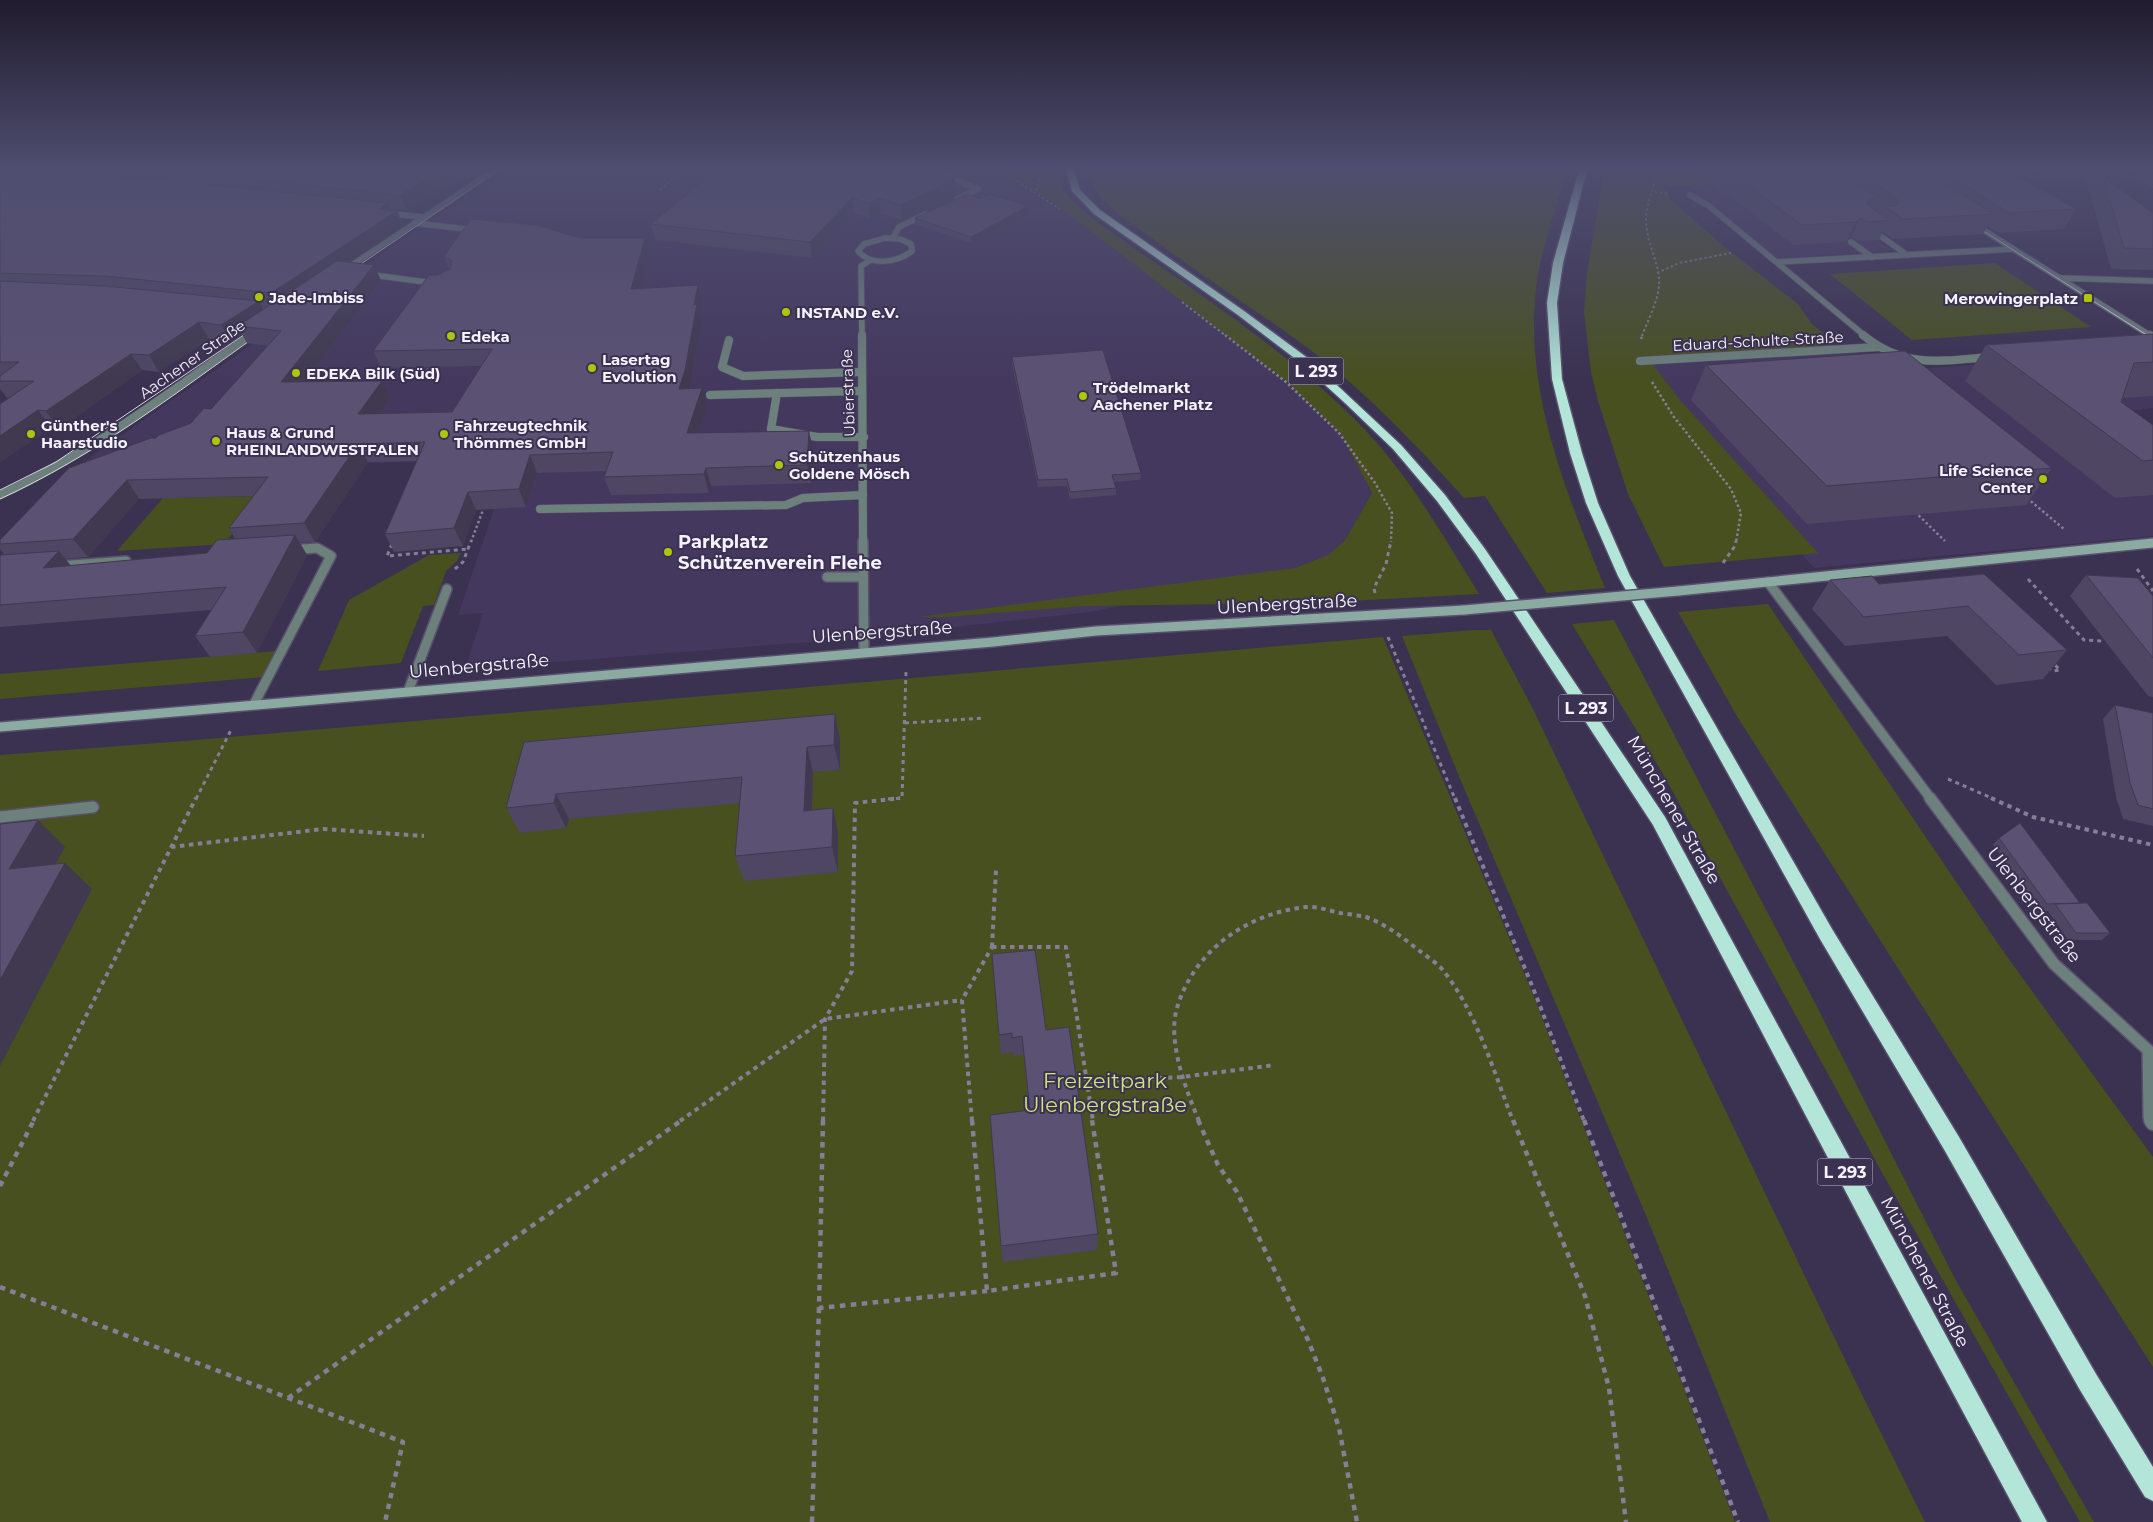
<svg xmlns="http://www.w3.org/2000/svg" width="2153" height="1522" font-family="Montserrat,sans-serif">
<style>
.built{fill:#44385e}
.green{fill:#48501f}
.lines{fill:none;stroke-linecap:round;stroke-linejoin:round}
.lane-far4-casing{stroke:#59506d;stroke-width:7}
.lane-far3-casing{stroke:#59506d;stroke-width:9}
.lane-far2-casing{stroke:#59506d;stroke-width:12}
.lane-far1-casing{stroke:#59506d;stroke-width:14}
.lane-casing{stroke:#59506d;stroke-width:17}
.street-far3-casing{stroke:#59506d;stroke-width:7}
.street-far2-casing{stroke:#59506d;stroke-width:9}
.street-far1-casing{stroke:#59506d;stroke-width:12}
.street-casing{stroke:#59506d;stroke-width:14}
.secondary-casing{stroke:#59506d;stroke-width:12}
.highway-casing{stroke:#59506d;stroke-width:3}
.path-far4{stroke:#867e96;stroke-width:2;stroke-dasharray:2.5 2.5;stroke-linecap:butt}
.path-far3{stroke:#867e96;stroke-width:2.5;stroke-dasharray:2.5 2.5;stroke-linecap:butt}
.path-far2{stroke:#867e96;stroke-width:3;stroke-dasharray:4 4;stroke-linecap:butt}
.path-far1{stroke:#867e96;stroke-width:4;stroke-dasharray:4.5 4.5;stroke-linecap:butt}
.path{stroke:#867e96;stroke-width:4.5;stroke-dasharray:5.5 5.5;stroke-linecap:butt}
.lane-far4{stroke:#6d817c;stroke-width:5.5}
.lane-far3{stroke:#6d817c;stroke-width:8}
.lane-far2{stroke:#6d817c;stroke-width:9}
.lane-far1{stroke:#6d817c;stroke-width:11}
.lane{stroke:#6d817c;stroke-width:14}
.street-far3{stroke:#6d817c;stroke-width:5.5}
.street-far2{stroke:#6d817c;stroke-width:8}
.street-far1{stroke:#6d817c;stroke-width:9}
.street{stroke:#6d817c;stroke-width:11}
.secondary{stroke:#8aaaa2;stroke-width:9}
.highway{fill:#b3e6d9;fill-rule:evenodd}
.tram{stroke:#dad6e5;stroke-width:1}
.secondary-bridge-casing{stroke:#59506d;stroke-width:12;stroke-linecap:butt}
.secondary-bridge{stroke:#8aaaa2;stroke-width:9}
.wall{fill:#4e4663;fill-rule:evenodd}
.shaded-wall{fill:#403950}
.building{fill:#5b5173;stroke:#403950}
.poi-dot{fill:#afc507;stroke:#3b3151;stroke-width:2}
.labels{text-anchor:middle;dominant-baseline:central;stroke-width:4;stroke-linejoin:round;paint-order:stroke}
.far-poi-label{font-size:15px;font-weight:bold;fill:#f5f2fe;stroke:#3b3151;text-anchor:start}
.far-street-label{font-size:15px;fill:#f5f2fe;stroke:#3b3151}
.shield{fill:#3b3151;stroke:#bdb8ca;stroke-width:1}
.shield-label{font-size:16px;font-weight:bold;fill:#f5f2fe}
.poi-label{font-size:18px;font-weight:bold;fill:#f5f2fe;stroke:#3b3151;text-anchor:start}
.street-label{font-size:18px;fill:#f5f2fe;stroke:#3b3151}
.near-park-label{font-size:21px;fill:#d2e57c;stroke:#3b3151}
</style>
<rect width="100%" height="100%" fill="#3b3151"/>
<!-- built -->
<path class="built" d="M516,170H999L1054,203L1287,382L1341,434L1372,493L1345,540L1328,555L1295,568L1091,612L848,639L465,669L483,613L458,615L511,459L69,472L432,219Z
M1669,170H1779L1891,250L1778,259Z
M1841,350L1927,368L2153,352V408L2129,411L2153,469V536L1814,568L1668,403L1638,361Z"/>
<!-- green -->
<path class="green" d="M999,170H1058C1058,192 1077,205 1092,218C1185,286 1287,348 1367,432C1412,480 1445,539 1479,594L1312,603L1083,606L947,617H917L1295,568L1328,555L1345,540L1372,493L1341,434L1287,382L1054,203Z
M1087,170H1566C1556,213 1538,254 1535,299C1527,400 1568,496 1605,588L1547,593L1485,496L1464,498C1418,447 1371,397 1317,355C1267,317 1213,284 1163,246C1138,227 1093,203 1087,170Z
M1604,170H1693L1710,184L1664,187L1671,200L1727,249L1798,304L1812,324L1834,342L1831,346L1648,358L1679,399L1818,553L1664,567L1628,494L1598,401L1591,372L1584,312L1587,273Z
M1995,263L2091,327L1912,340L1830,274Z
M258,496L225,544L117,551L163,498Z
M461,553L457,561L446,571L434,605L423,606L401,663L318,671L349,600L429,555Z
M1768,604L2005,954L2153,1157V1367L1738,718L1678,612Z
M1614,620L1814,1001L1954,1277L2094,1522H2080L1890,1187L1663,774L1572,624Z
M1474,630H1491L1531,705L1849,1368L1925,1522H1770L1645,1213L1458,774L1402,636Z
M1383,637L1534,997L1735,1522H0V755L185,741Z
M277,651L264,677L0,699V674Z"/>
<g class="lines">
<defs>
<path id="lane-far4" d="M931,170L978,189L957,199
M414,223L475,230
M1871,229L1907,255
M893,238L899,227L926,214
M1851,242L1872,257
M365,274L426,282"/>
<path id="lane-far3" d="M729,340L722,367L743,376L861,372
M777,393L771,429L817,437H864
M710,395L861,391
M540,509L786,505L803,498L863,495"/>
<path id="lane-far2" d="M58,566L126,561
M827,577H863
M409,689L447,589
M254,704L331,556L317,548L290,550"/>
<path id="lane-far1" d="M0,817L93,807
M2148,1050L2149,1117L2152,1121"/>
<path id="lane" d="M2151,1120L2153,1123"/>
<path id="street-far3" d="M1690,195L1709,206L1865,336
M384,213L423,217
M1974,224L2151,336
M885,238L900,239L911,244L912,251C898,262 871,267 858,251L864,244Z
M1777,262L2013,249
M346,269L495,170
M2060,278L2153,281
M249,336L256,331
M862,336L861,266L871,260"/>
<path id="street-far2" d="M862,335L863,542
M1863,335C1904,369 1941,361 1990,357
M2150,335L2153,337
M1640,361L1878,347
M0,495C91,453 169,392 251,335"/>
<path id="street-far1" d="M863,541L864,651
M1768,582L1931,799"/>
<path id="street" d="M1930,798L2054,964L2148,1050"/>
<path id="secondary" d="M1678,591L2153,543
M0,727L993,642L1096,631L1464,610"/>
<path id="highway" d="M1066,170H1074L1080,190L1100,210L1244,311L1309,359L1401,445L1445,495L1485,549L1665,817L2047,1522H2022L1879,1255L1653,825L1476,554L1437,501L1393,449L1345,403L1301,363L1238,315L1094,214L1072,191Z
M1579,170H1587L1563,263L1557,303L1562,379L1582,453L1598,503L1630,576L1832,929L1959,1137L2096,1374L2153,1467V1501L2145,1497L2080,1390L1945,1151L1820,939L1618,576L1586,503L1570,453L1552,379L1547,303L1553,263Z"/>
</defs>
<!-- lane-far4 casing -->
<use href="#lane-far4" class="lane-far4-casing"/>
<!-- lane-far3 casing -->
<use href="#lane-far3" class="lane-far3-casing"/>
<!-- lane-far2 casing -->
<use href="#lane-far2" class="lane-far2-casing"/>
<!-- lane-far1 casing -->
<use href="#lane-far1" class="lane-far1-casing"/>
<!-- lane casing -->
<use href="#lane" class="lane-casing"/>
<!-- street-far3 casing -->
<use href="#street-far3" class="street-far3-casing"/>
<!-- street-far2 casing -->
<use href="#street-far2" class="street-far2-casing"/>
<!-- street-far1 casing -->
<use href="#street-far1" class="street-far1-casing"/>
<!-- street casing -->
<use href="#street" class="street-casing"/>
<!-- secondary casing -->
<use href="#secondary" class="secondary-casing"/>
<!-- highway casing -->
<use href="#highway" class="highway-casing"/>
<!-- path-far4 -->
<path class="path-far4" d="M1000,170L1060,209
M660,190L672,180L677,170
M1030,191L1037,189L1041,170
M1655,192L1669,194
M1657,273L1679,263L1731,253
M1182,302L1226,336
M1642,336C1649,317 1661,297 1659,276C1656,257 1646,239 1646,219C1646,202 1656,188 1655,170"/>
<!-- path-far3 -->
<path class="path-far3" d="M1225,335L1286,382L1339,433L1375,483L1392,513L1391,542
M1641,339L1643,335
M424,375L430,367
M1652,382L1674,417L1731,489L1741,513L1736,542
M2027,498L2064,529
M1915,512L1945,541
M471,542L483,510"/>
<!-- path-far2 -->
<path class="path-far2" d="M392,544L387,556L468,549
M1723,563L1735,546L1736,541
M455,569L463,562L471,541
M2137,569L2153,591
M2028,579L2084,640L2103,641
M1375,593L1374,588L1386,564L1391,541
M1388,637L1455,799
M2048,667L2053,671L2060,670L2052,662
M905,723L984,718
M1948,779L1994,799
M196,799L231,730
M888,799L902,798L906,672"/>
<!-- path-far1 -->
<path class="path-far1" d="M1455,798L1537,998L1584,1121
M1991,798L2033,817L2153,845
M171,847L323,829L424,836
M992,947H1066L1093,1121
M992,947L996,869
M1087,1082L1182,1077L1275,1065
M33,1121L196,798
M680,1121L825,1019L962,1000
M823,1121L825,1019L852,971L855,803L900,798
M972,1121L962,1000L992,947
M1199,1121C1186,1090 1167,1041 1177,1008C1194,950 1248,913 1306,907C1317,906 1330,911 1340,913C1348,914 1358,915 1366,917C1385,924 1401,936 1417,949C1425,955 1434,961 1441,968C1475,1008 1494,1072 1513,1121"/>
<!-- path -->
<path class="path" d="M823,1120L819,1308L987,1291
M972,1120L987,1291L1116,1273L1092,1120
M1198,1120L1218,1165L1237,1192L1308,1340L1323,1378L1339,1428L1357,1522
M1513,1120L1585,1296L1609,1388L1626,1522
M1584,1120L1738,1522
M0,1186L34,1120
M0,1287L403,1442L385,1522
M288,1398L682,1120
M812,1522L819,1308"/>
<!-- lane-far4 -->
<use href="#lane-far4" class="lane-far4"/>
<!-- lane-far3 -->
<use href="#lane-far3" class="lane-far3"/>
<!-- lane-far2 -->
<use href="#lane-far2" class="lane-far2"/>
<!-- lane-far1 -->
<use href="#lane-far1" class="lane-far1"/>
<!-- lane -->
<use href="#lane" class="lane"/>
<!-- street-far3 -->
<use href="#street-far3" class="street-far3"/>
<!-- street-far2 -->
<use href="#street-far2" class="street-far2"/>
<!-- street-far1 -->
<use href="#street-far1" class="street-far1"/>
<!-- street -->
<use href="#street" class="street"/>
<!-- secondary -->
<use href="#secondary" class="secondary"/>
<!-- highway -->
<use href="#highway" class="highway"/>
<!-- tram -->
<path class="tram" d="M1974,225L2153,339
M349,272L499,170
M0,490L56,462L254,328
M0,499C94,456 175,394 259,334"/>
<defs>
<path id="secondary-bridge" d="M1464,610L1678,591"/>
</defs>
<!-- secondary-bridge casing -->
<use href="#secondary-bridge" class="secondary-bridge-casing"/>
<!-- secondary-bridge -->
<use href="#secondary-bridge" class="secondary-bridge"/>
</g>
<!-- wall -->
<path class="wall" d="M0,170H445L449,183L406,210L390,209L391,210L397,211L403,226L350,262L374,265L381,281L304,382L382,381L390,398L380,413L452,412L481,366L381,368L373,351L438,275L449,270L444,256L580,238H645L649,254L640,289L698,285L702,302L700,314L702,321L690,389L707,406L698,433L813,449L811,483L711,486L709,493L611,495L604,477L607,471L537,473L526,507L476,510L463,546L394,552L385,534L417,461L368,462L315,542L300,543L307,555L257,653L210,657L195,636L211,610L0,627V555L4,554L0,549V540L156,438L191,423L211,409L268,346L247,343L242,334L231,341L209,339L159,372L142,370L59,429L51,428L9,398H7L0,389ZM253,496L229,528L235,539L207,553L71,566L65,559L88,557L139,499Z
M1694,170H2007L2076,209L2064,229L1999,233L1988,226L1983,234L1893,239L1883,232L1879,240L1858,241L1851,237L1846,242L1793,245L1726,193L1722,194ZM1874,208L1882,214L1881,215L1874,209Z
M2078,170H2110L2105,178L2153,213V270L2111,269L2084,172Z
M2127,170H2153V188Z
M954,179L956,195L902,220L881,213L871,219L854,213L812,258L655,240L651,224Z
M980,199L1028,206L1029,212L972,243L915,224V218Z
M2153,334V396L2122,398L2121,402L2153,425V495L2115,498L1965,381L1986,345Z
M1012,357L1141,473L1140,480L1114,482L1116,488V495L1070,499L1067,486L1038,487L1012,364Z
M1706,365L2052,468L2026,505L1807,524L1691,400Z
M1984,574L2067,650L2043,679L1996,685L1947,636L1845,646L1812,609L1830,580L1879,584Z
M2086,575L2153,596V697L2148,696L2070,596Z
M2115,705L2153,713V826L2123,819L2116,797L2103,719Z
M840,739V770L813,772L812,810L838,832V872L744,881L735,856L740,803L569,819L566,828L520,833L506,808L524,742Z
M1999,838L2080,903L2110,933L2102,940H2068L2048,911H2040L1993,845Z
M992,954L1046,1030L1098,1234L1097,1250L1003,1262L1001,1246L1029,1110L1024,1055L1014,1056L1013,1052L1001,1054Z"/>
<!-- shaded-wall -->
<path class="shaded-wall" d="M430,170H445L449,183L406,210L400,195Z
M2108,170H2110L2104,179L2103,177Z
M954,179L956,195L902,220L901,205Z
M852,198L854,213L812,258L810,242Z
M879,198L881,213L871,219L869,203Z
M388,203L392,214L397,211L403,226L280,309L271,293L379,209Z
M1028,206L1029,212L972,243L971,237Z
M1860,218L1851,237L1846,242L1856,222Z
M645,238L649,254L636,306L631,289Z
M374,265L381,281L290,400L281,382Z
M698,285L702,302L700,314L702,321L690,388L683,406L679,389Z
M259,301L267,317L238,326L242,334L231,341L221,325Z
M199,322L209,339L159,372L149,355Z
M131,354L142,370L59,429L46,411Z
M382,381L390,398L367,432L358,414Z
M702,388L707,406L692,451L687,433Z
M38,410L51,428L0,463V436Z
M809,431L813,449L811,483L807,465Z
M358,444L368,462L315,542L304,523Z
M530,455L537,473L526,507L519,489Z
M706,468L711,486L709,493L704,474Z
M127,480L139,499L88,557L73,539Z
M468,492L476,510L463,546L454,528Z
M295,535L307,555L257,653L243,632Z
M59,551L75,571L43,568Z
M835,714L840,739V770L834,745Z
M807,747L813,772L811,835L804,811Z
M556,794L569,819L566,828L554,803Z
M833,808L838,832V872L832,847Z
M38,820L65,847L38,896L9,869Z
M65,863L92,889L0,1066V980Z"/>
<!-- building -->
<path class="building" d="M167,170H440L400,195Z
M716,170H934L954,179L901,205L879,198L869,203L852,198L810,242L651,224Z
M1724,170H1839L1879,198H1869L1867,204L1889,220L1868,222L1860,218L1856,222L1802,225L1733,174L1729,175Z
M1855,170H1923L1994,214L1903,219L1885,207L1897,205L1898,201L1896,198Z
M1940,170H2007L2076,209L2010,213Z
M2101,170H2108L2103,177L2153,213V249L2124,248Z
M0,172L158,179L388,203L379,209L397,211L271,293L105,276L0,273Z
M967,194L980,199L989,194L1028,206L971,237L915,218Z
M471,219L537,225L580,238H645L631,289L698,285L694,305L697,304L685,370L679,389L702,388L687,433L809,431L807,465L706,468L704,474L604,477L613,452L530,455L519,489L468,492L454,528L385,534L425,442L358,444L304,523L229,528L268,477L127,480L73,539L0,544V540L69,468L151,438H156L159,435L191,423L204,408L211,409L281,331L238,326L337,261L374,265L281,382L382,381L358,414L452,412L492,349L373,351L429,275H438L450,269L452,261L444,256Z
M0,281L105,286L259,301L221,325L199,322L149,355L131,354L46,411L38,410L0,436V404L34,381H0V376L19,362H0Z
M2153,334V362L2134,363L2121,402L2153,425V460L2143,461L1986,345Z
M1103,350L1141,473L1112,475L1116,488L1070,492L1067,479L1038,480L1012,357Z
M1905,351L2052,468L1827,486L1706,365Z
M295,535L243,632L195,636L226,587L0,605V555L59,551L43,568L207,553L217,540Z
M1984,574L2067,650L2019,655L1968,606L1864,617L1830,580L1872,576L1879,584Z
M2086,575L2138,578L2153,596V658Z
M2115,705L2153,713V809L2138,805L2130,783Z
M835,714L834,745L807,747L804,811L833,808L832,847L735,856L742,777L556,794L554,803L506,808L524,742Z
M38,820L9,869L65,863L0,980V824Z
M2020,823L2080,903L2047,904L1999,838Z
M2087,903L2110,933H2076L2055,904Z
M1035,950L1046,1030L1069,1027L1098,1234L1001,1246L990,1115L1030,1110L1022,1036L1012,1038V1033L999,1035L992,954Z"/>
<!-- sky -->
<linearGradient id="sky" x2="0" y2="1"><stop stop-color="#201b2d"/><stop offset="0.44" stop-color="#4f4e70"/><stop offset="1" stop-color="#4f4e70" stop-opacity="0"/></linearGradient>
<rect width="2153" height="384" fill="url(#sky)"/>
<!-- markers -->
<g class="poi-dot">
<circle cx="259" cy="297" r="5"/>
<rect x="2083" y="293" width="10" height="10" rx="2.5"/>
<circle cx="786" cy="312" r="5"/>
<circle cx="451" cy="336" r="5"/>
<circle cx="592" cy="368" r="5"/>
<circle cx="296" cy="373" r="5"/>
<circle cx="1083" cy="396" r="5"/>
<circle cx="31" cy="434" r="5"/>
<circle cx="444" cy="434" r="5"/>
<circle cx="216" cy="441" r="5"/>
<circle cx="779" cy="465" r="5"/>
<circle cx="2043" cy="479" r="5"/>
<circle cx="668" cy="552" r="5"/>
</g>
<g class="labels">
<!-- far-poi labels -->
<g class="far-poi-label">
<text x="269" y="297">Jade-Imbiss</text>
<text x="2078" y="298" text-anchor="end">Merowingerplatz</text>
<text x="796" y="312">INSTAND e.V.</text>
<text x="461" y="336">Edeka</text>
<text x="602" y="359">Lasertag<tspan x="602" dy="17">Evolution</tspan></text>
<text x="306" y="373">EDEKA Bilk (Süd)</text>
<text x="1093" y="387">Trödelmarkt<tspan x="1093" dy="17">Aachener Platz</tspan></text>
<text x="41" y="425">Günther's<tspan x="41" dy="17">Haarstudio</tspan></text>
<text x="454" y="425">Fahrzeugtechnik<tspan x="454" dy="17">Thömmes GmbH</tspan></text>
<text x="226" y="432">Haus &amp; Grund<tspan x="226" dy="17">RHEINLANDWESTFALEN</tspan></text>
<text x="789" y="456">Schützenhaus<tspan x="789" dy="17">Goldene Mösch</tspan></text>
<text x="2033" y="470" text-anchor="end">Life Science<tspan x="2033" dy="17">Center</tspan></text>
</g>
<!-- far-street labels -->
<g class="far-street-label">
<text transform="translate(1758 341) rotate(-3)">Eduard-Schulte-Straße</text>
<text transform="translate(192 359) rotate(-35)">Aachener Straße</text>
<text transform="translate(848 393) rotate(-92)">Ubierstraße</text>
</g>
<!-- shield labels -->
<g class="shield">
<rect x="1288.5" y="357.5" width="55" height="27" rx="4"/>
<rect x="1558.5" y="694.5" width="55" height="27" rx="4"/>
<rect x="1817.5" y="1158.5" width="55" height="27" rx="4"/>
</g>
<g class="shield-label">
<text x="1316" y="371">L 293</text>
<text x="1586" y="708">L 293</text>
<text x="1845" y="1172">L 293</text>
</g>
<!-- poi labels -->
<g class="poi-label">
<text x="678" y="542">Parkplatz<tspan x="678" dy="21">Schützenverein Flehe</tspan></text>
</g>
<!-- street labels -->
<g class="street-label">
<text transform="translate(1287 604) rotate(-3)">Ulenbergstraße</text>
<text transform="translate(882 632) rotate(-4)">Ulenbergstraße</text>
<text transform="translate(479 666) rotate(-5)">Ulenbergstraße</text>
<text transform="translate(1674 810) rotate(60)">Münchener Straße</text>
<text transform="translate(2034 905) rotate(52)">Ulenbergstraße</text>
<text transform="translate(1925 1272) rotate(62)">Münchener Straße</text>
</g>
<!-- near-park labels -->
<g class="near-park-label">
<text x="1105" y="1080">Freizeitpark<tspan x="1105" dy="24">Ulenbergstraße</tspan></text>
</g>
</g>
</svg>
